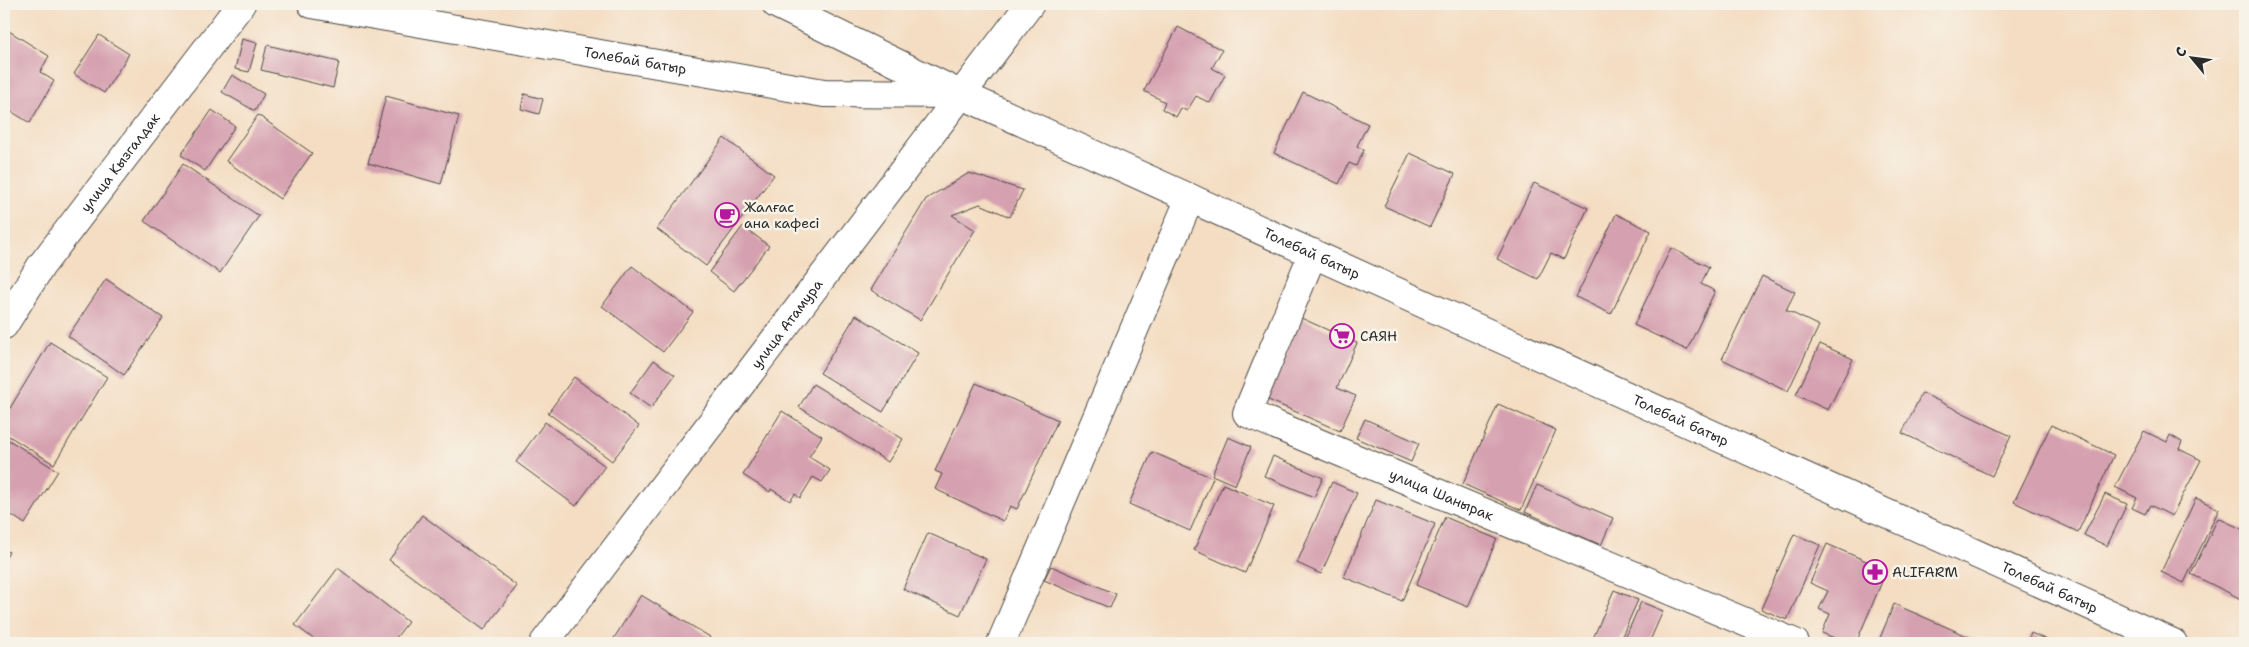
<svg xmlns="http://www.w3.org/2000/svg" width="2249" height="647" font-family="'Shantell Sans',sans-serif">
<style>
.building{fill:#d5a0b0}
.lines{fill:none;stroke-linecap:round;stroke-linejoin:round}
.minor-casing{stroke:#494642;stroke-width:30}
.tertiary-casing{stroke:#494642;stroke-width:30}
.minor{stroke:#fff;stroke-width:28}
.tertiary{stroke:#fff;stroke-width:28}
.labels{text-anchor:middle;dominant-baseline:central;stroke-width:5;stroke-linejoin:round;paint-order:stroke}
.street-label{font-size:14px;fill:#2b2b2b;stroke:#f7f3e8}
.poi-label{font-size:14px;fill:#2b2b2b;stroke:#f7f3e8;text-anchor:start}
</style>
<rect width="100%" height="100%" fill="#f7f3e8"/>
<filter id="ink" filterUnits="userSpaceOnUse"><feTurbulence type="fractalNoise" baseFrequency=".02" numOctaves="2"/><feDisplacementMap in="SourceGraphic" scale="10" xChannelSelector="R" yChannelSelector="G"/><feConvolveMatrix kernelMatrix="1 2 1 2 8 2 1 2 1" color-interpolation-filters="sRGB"/></filter>
<filter id="wash" filterUnits="userSpaceOnUse"><feTurbulence type="fractalNoise" baseFrequency=".0096" numOctaves="4" result="noise"/><feDisplacementMap in="SourceGraphic" scale="20" xChannelSelector="R" yChannelSelector="G"/><feGaussianBlur stdDeviation="1.12" result="paint"/><feColorMatrix in="noise" values="0 0 0 0 0 0 0 0 0 0 0 0 0 0 0 0 0 1.4 0 .05"/><feComposite in="paint" operator="in"/></filter>
<g filter="url(#wash)">
<rect width="100%" height="100%" fill="#f4ddc2"/>
<g id="blocks">
<!-- building -->
<path class="building" d="M1178,27L1222,50L1212,68L1225,75L1210,103L1196,96L1187,111L1181,108L1176,117L1162,109L1165,102L1144,91Z
M4,28L49,56L40,72L54,81L30,123L4,107Z
M99,35L129,54L104,93L74,74Z
M242,39L257,43L249,72L235,69Z
M267,45L339,62L333,88L261,70Z
M232,75L264,94L255,111L222,92Z
M1303,92L1368,124L1357,146L1364,150L1356,166L1349,163L1339,184L1274,153Z
M524,94L543,99L539,114L521,109Z
M386,96L459,116L441,184L368,163Z
M212,110L235,126L205,171L181,155Z
M258,115L312,153L280,199L226,161Z
M724,138L774,175L706,266L657,229Z
M1410,153L1455,174L1430,227L1384,206Z
M183,164L259,216L220,273L144,221Z
M969,173L1023,190L1010,217L980,204L952,215L975,230L920,320L871,290L926,199Z
M1534,183L1588,208L1564,259L1551,253L1538,279L1497,259Z
M1616,214L1651,231L1611,314L1576,297Z
M743,226L769,246L734,291L709,272Z
M1671,248L1709,267L1701,284L1715,291L1687,350L1634,325Z
M632,266L693,312L663,352L602,306Z
M1762,276L1795,292L1786,310L1819,326L1788,391L1722,359Z
M106,279L163,318L124,375L68,336Z
M856,315L918,353L883,412L820,373Z
M1301,318L1357,343L1337,388L1356,396L1340,431L1266,399Z
M50,342L107,377L54,464L4,433V418Z
M1820,344L1853,359L1828,410L1796,395Z
M654,360L675,375L651,408L630,393Z
M574,377L639,426L612,461L548,413Z
M976,383L1058,420L1017,509L1010,506L1003,521L935,489L942,474L935,471Z
M813,384L903,439L888,462L799,407Z
M1922,393L2011,436L1992,476L1902,433Z
M1498,404L1556,430L1521,510L1463,484Z
M782,411L822,436L809,457L830,470L822,482L813,477L800,498L795,494L790,501L771,489L770,492L743,475Z
M1365,419L1419,443L1411,462L1356,438Z
M545,422L605,466L576,506L516,462Z
M2051,425L2114,455L2078,532L2014,502Z
M2144,431L2167,442L2170,435L2182,442L2179,449L2201,460L2172,516L2150,505L2145,514L2132,508L2137,498L2115,487Z
M4,437L58,471L25,524L4,510Z
M1228,437L1251,447L1235,485L1212,475Z
M1152,452L1213,478L1190,531L1129,504Z
M1273,456L1323,478L1314,497L1264,476Z
M1332,482L1357,493L1321,574L1297,563Z
M1223,484L1274,506L1245,573L1194,550Z
M1537,485L1613,518L1601,545L1525,512Z
M2105,494L2127,504L2107,546L2084,535Z
M2196,498L2219,509L2184,583L2161,572Z
M1376,500L1435,524L1402,601L1344,577Z
M422,515L517,586L484,630L389,560Z
M1445,517L1497,539L1468,607L1416,585Z
M2218,518L2244,530L2245,528V601L2191,574Z
M928,533L986,559L960,615L903,589Z
M1794,534L1820,545L1787,620L1761,609Z
M1827,544L1887,570L1856,643H1847L1822,633L1830,614L1819,609L1828,591L1810,583Z
M4,550L9,552L4,561Z
M1051,566L1116,594L1110,608L1044,580Z
M338,568L408,622L392,643H319L295,625Z
M1614,590L1638,600L1619,643H1591Z
M641,595L710,637L706,643H611Z
M1641,602L1663,611L1649,643H1623Z
M1894,604L1983,643H1878Z
M2031,633L2054,643H2027Z
M796,639L806,643H794Z"/>
</g>
</g>
<g filter="url(#ink)">
<use href="#blocks" fill-opacity="0" stroke="#494642" stroke-width="1"/>
<g class="lines">
<defs>
<g id="minor">
<path id="s1" d="M312,4L824,93L960,94"/>
<path id="s2" d="M1313,253L1247,413L1795,643"/>
<path id="s3" d="M4,325L41,266L241,4"/>
<path id="s4" d="M544,643L1030,4"/>
<path d="M1001,643L1190,198"/>
</g>
<g id="tertiary">
<path id="s5" d="M776,4L960,94L2173,643"/>
</g>
</defs>
<!-- minor casing -->
<use href="#minor" class="minor-casing"/>
<!-- tertiary casing -->
<use href="#tertiary" class="tertiary-casing"/>
<!-- minor -->
<use href="#minor" class="minor"/>
<!-- tertiary -->
<use href="#tertiary" class="tertiary"/>
</g>
</g>
<!-- icons -->
<defs>
<symbol id="cafe-ring" viewBox="-11 -11 22 22"><circle r="9.5" fill="#f7f3e8" stroke="#b5179e" stroke-width="1.5"/><path d="M-5.5-4.5H6V0H3Q3 3.5 0 3.5H-2.5Q-5.5 3.5-5.5 0ZM3-3.2v2h1.7v-2ZM-6 4.5H4V6H-6Z" fill="#b5179e"/></symbol>
<symbol id="supermarket-ring" viewBox="-11 -11 22 22"><circle r="9.5" fill="#f7f3e8" stroke="#b5179e" stroke-width="1.5"/><path d="M-6-5.5h2.5l.6 2H6L4.5 2H-2.5L-4.4-4H-6ZM-1.5 3.2a1.3 1.3 0 1 0 .1 0ZM3 3.2a1.3 1.3 0 1 0 .1 0Z" fill="#b5179e"/></symbol>
<symbol id="pharmacy-ring" viewBox="-11 -11 22 22"><circle r="9.5" fill="#f7f3e8" stroke="#b5179e" stroke-width="1.5"/><path d="M-2-6h4v4h4v4h-4v4h-4v-4h-4v-4h4Z" fill="#b5179e"/></symbol>
</defs>
<g fill-rule="evenodd">
<use href="#cafe-ring" x="713" y="201" width="28" height="28"/>
<use href="#supermarket-ring" x="1328" y="322" width="28" height="28"/>
<use href="#pharmacy-ring" x="1861" y="558" width="28" height="28"/>
</g>
<g class="labels">
<!-- street labels -->
<g class="street-label">
<text stroke="none"><textPath href="#s1" startOffset="328">Толебай батыр</textPath></text>
<text stroke="none"><textPath href="#s3" startOffset="200">улица Кызгалдак</textPath></text>
<text stroke="none"><textPath href="#s5" startOffset="591">Толебай батыр</textPath></text>
<text stroke="none"><textPath href="#s4" startOffset="401">улица Атамура</textPath></text>
<text stroke="none"><textPath href="#s5" startOffset="996">Толебай батыр</textPath></text>
<text stroke="none"><textPath href="#s2" startOffset="384">улица Шанырак</textPath></text>
<text stroke="none"><textPath href="#s5" startOffset="1401">Толебай батыр</textPath></text>
</g>
<!-- poi labels -->
<g class="poi-label">
<text x="744" y="207">Жалғас<tspan x="744" dy="16">ана кафесі</tspan></text>
<text x="1360" y="336">САЯН</text>
<text x="1892" y="572">ALIFARM</text>
</g>
</g>
<!-- margin -->
<rect width="2249" height="647" fill="none" stroke="#f7f3e8" stroke-width="20"/>
<!-- north arrow -->
<g transform="translate(2192 58) rotate(299)" stroke="#f7f3e8" stroke-width="4" paint-order="stroke">
<path d="M0-4L9 19L0 12L-9 19Z" fill="#2b2b2b"/>
<text y="-8" font-size="14" font-weight="bold" text-anchor="middle" fill="#2b2b2b">С</text>
</g>
</svg>
